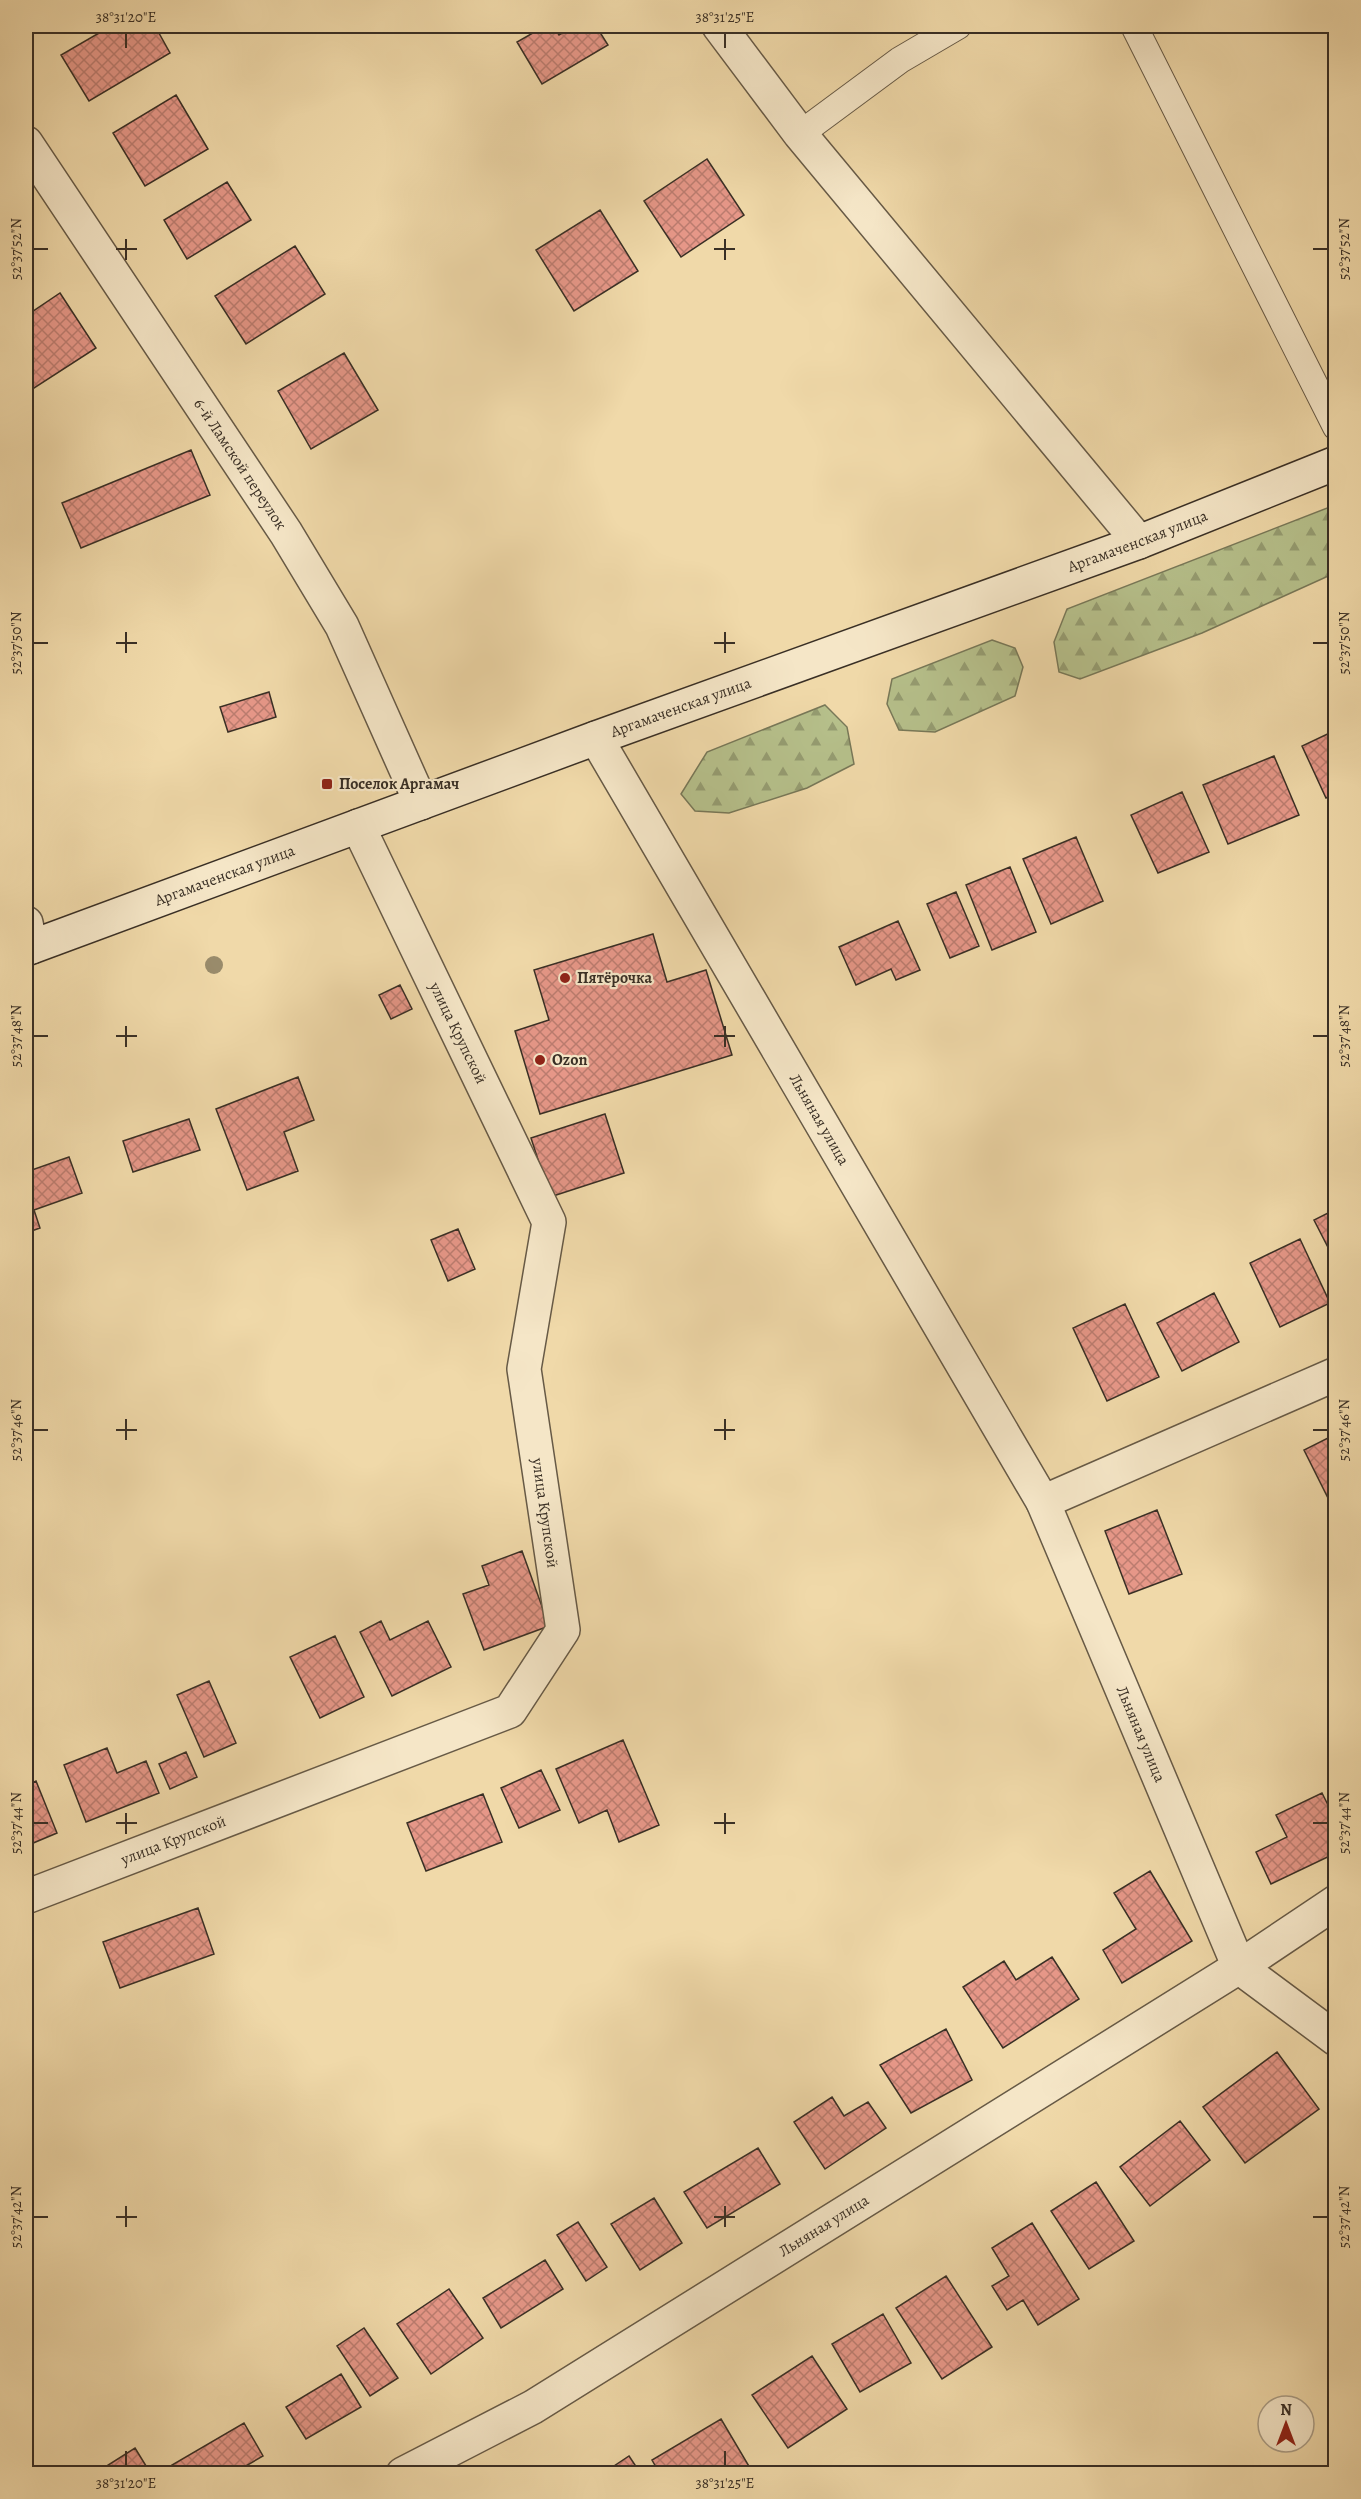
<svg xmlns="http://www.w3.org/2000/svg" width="1361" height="2499" font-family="Alegreya,serif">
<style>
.forest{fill:url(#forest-firs);stroke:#787858;stroke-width:1.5}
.building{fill:url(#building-cross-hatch);stroke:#392f25;stroke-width:1.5}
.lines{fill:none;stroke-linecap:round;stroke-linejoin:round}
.lane-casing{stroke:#675a46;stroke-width:28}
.street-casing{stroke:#675a46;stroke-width:36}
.secondary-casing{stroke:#392f25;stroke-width:36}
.lane{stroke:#f5e6c7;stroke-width:26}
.street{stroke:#f5e6c7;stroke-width:33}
.secondary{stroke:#f5e6c7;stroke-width:33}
.tree{fill:#998b6b}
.ticks{fill:none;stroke:#392f25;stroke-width:2}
.poi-dot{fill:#8f2418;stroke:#f5e6c7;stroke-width:2}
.labels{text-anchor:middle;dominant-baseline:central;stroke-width:4.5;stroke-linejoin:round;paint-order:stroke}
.street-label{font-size:16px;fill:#392f25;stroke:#f5e6c7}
.poi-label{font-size:16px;font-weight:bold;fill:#392f25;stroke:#f5e6c7;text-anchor:start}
.neatline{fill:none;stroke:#392f25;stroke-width:2}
.ticks-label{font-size:15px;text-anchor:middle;fill:#392f25}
</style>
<defs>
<pattern id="forest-firs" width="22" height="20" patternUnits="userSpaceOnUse" patternTransform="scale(1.5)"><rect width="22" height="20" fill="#b6c08b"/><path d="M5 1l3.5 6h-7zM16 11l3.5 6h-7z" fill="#959c71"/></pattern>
<pattern id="building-cross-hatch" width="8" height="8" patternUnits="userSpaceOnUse" patternTransform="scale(1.5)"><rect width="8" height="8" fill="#e69788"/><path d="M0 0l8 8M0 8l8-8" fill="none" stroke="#bb7c6f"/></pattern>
</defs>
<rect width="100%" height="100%" fill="#f0d9a9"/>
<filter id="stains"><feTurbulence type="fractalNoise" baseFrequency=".00333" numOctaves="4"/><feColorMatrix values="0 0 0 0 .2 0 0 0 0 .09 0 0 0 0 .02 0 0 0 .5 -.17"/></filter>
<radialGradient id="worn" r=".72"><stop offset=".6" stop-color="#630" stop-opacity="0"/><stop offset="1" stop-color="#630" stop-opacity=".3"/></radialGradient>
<!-- forest -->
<path class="forest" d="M1335,505V573L1202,633L1080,679L1059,672L1054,642L1067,609Z
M992,640L1015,648L1023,667L1015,696L935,732L899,730L887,704L892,679Z
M825,705L847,727L854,764L807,788L729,813L695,811L681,794L707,752Z"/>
<!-- building -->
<path class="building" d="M111,26H155L170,53L89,101L61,55Z
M545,26H553L559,35L574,26H596L608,45L542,84L517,42Z
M176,95L208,149L145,186L113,133Z
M707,159L744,215L681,257L644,201Z
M227,182L251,220L187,259L164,220Z
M600,210L638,271L574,311L536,250Z
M295,246L325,294L246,344L215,296Z
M60,293L96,348L28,392L26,388V316Z
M344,353L378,410L311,449L278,391Z
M191,450L210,495L81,548L62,503Z
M269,692L276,717L228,732L220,707Z
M1336,730V794L1326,798L1302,746Z
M1274,756L1299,815L1228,844L1203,785Z
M1182,792L1209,852L1158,873L1131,815Z
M1076,837L1103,901L1051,924L1023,859Z
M1010,867L1036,932L992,950L966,885Z
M956,892L979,946L950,958L927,904Z
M898,921L920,970L896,980L891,969L856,985L839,947Z
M653,934L667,982L706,970L732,1055L540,1114L515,1031L549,1020L534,970Z
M400,985L412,1009L391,1019L379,995Z
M298,1077L314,1120L284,1132L298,1171L247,1190L216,1109Z
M605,1114L624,1173L550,1197L531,1138Z
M189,1119L200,1150L133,1172L123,1141Z
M69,1157L82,1193L34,1210L40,1228L26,1233V1172Z
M1336,1209V1263L1314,1220Z
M458,1229L475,1269L448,1281L431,1240Z
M1300,1239L1330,1303L1280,1327L1250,1263Z
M1214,1293L1239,1342L1182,1371L1157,1323Z
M1125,1304L1159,1377L1107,1401L1073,1328Z
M1336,1434V1500L1330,1502L1304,1450Z
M1157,1510L1182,1574L1129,1594L1105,1531Z
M522,1551L549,1626L484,1650L463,1594L489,1585L482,1566Z
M381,1621L390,1640L428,1621L451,1667L392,1696L360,1632Z
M335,1636L364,1697L320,1718L290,1657Z
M209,1681L236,1743L204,1757L177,1695Z
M623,1740L659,1825L619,1842L607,1810L579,1823L556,1769Z
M107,1748L117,1773L146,1761L159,1793L86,1822L64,1765Z
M186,1752L197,1777L170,1789L159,1764Z
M541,1770L560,1810L519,1828L501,1788Z
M36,1781L57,1833L26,1846V1786Z
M1322,1793L1336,1821V1853L1271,1884L1256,1852L1287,1837L1276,1815Z
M483,1794L502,1842L426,1871L407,1823Z
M1150,1871L1192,1941L1122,1983L1103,1950L1136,1929L1114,1893Z
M198,1908L214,1954L120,1988L103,1942Z
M1052,1957L1079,1999L1003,2048L963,1987L1004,1961L1016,1980Z
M946,2029L972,2080L911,2113L880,2065Z
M1277,2052L1319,2109L1245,2163L1203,2107Z
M832,2097L844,2116L868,2102L886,2128L825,2169L794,2122Z
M1180,2121L1210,2160L1150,2206L1120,2167Z
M758,2148L780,2184L707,2228L684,2192Z
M1096,2182L1134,2241L1089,2269L1051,2211Z
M654,2198L682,2243L640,2270L611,2224Z
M578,2222L607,2267L586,2281L557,2235Z
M1032,2223L1079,2299L1038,2325L1023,2300L1007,2310L992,2286L1009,2276L992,2248Z
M545,2260L563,2289L501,2328L483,2298Z
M946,2276L992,2347L942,2379L896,2308Z
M449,2289L483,2338L431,2374L397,2324Z
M883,2314L911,2363L860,2392L832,2344Z
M364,2328L398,2378L370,2396L337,2346Z
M812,2356L847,2409L788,2448L752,2395Z
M341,2374L361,2407L306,2439L286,2407Z
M721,2419L753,2473L660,2474L652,2460Z
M244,2423L263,2456L232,2474H177L172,2465Z
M135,2448L151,2474H109L105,2467Z
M629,2456L641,2474H602Z"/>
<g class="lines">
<defs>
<path id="lane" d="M1134,26L1336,427
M800,134L900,60L958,26"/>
<g id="street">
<path d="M719,26L800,134L1139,542"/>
<path id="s1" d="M26,143L286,533L342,626L421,803"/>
<path id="s2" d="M596,738L1043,1502L1239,1967L1336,2039"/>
<path d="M26,923L31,947"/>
<path d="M1043,1502L1336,1374"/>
<path id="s3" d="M26,1897L510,1711L563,1630L524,1369L549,1222L358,826"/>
<path id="s4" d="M403,2474L533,2407L1239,1967L1336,1902"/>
</g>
<g id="secondary">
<path id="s5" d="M26,949L596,738L1139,542L1336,463"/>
</g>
</defs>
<!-- lane casing -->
<use href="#lane" class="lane-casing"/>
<!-- street casing -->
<use href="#street" class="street-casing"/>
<!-- secondary casing -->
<use href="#secondary" class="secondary-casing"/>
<!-- lane -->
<use href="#lane" class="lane"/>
<!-- street -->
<use href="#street" class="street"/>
<!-- secondary -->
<use href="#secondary" class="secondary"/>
</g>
<!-- trees -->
<circle class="tree" cx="214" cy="965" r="9"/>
<!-- ticks -->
<path class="ticks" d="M126,33V48M725,33V48M126,239V260M725,239V260M33,249H48M116,249H137M714,249H735M1313,249H1328M126,632V653M725,632V653M33,643H48M116,643H137M714,643H735M1313,643H1328M126,1026V1047M725,1026V1047M33,1036H48M116,1036H137M714,1036H735M1313,1036H1328M126,1419V1440M725,1419V1440M33,1430H48M116,1430H137M714,1430H735M1313,1430H1328M126,1813V1834M725,1813V1834M33,1823H48M116,1823H137M714,1823H735M1313,1823H1328M126,2206V2227M725,2206V2227M33,2217H48M116,2217H137M714,2217H735M1313,2217H1328M126,2451V2466M725,2451V2466"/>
<!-- markers -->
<g class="poi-dot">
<rect x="321" y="778" width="12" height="12" rx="3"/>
<circle cx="565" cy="978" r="6"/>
<circle cx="540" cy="1060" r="6"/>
</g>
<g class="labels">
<!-- street labels -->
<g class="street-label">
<text stroke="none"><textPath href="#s1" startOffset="386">6-й Ламской переулок</textPath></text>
<text stroke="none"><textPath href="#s5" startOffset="1184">Аргамаченская улица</textPath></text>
<text stroke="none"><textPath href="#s5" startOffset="698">Аргамаченская улица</textPath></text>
<text stroke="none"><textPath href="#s5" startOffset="212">Аргамаченская улица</textPath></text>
<text transform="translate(458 1033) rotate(64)">улица Крупской</text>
<text stroke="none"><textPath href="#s2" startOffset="442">Льняная улица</textPath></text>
<text transform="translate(545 1513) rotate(82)">улица Крупской</text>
<text stroke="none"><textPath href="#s2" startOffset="1137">Льняная улица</textPath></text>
<text stroke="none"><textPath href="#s3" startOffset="158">улица Крупской</textPath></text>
<text stroke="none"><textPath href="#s4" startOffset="489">Льняная улица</textPath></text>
</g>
<!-- poi labels -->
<g class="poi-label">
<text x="339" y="784">Поселок Аргамач</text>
<text x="577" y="978">Пятёрочка</text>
<text x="552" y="1060">Ozon</text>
</g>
</g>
<!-- margin -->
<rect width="1361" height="2499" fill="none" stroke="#f0d9a9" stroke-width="66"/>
<!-- north arrow -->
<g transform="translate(1286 2424)"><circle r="28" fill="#f5e6c7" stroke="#aa9d86" stroke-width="1.5"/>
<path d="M0-4.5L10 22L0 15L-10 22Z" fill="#8f2418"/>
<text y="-9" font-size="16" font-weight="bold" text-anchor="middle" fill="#392f25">N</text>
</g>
<rect x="33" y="33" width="1295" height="2433" class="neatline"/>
<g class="ticks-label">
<text x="126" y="22">38°31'20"E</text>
<text x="725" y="22">38°31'25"E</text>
<text transform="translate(16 249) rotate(-90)" y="5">52°37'52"N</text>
<text transform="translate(1344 249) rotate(-90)" y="5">52°37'52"N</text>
<text transform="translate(16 643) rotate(-90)" y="5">52°37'50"N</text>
<text transform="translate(1344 643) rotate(-90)" y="5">52°37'50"N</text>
<text transform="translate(16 1036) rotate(-90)" y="5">52°37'48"N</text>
<text transform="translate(1344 1036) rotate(-90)" y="5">52°37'48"N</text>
<text transform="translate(16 1430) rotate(-90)" y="5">52°37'46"N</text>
<text transform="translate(1344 1430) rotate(-90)" y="5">52°37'46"N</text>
<text transform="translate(16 1823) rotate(-90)" y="5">52°37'44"N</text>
<text transform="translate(1344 1823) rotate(-90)" y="5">52°37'44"N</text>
<text transform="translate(16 2217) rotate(-90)" y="5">52°37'42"N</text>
<text transform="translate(1344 2217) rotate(-90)" y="5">52°37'42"N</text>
<text x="126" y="2488">38°31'20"E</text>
<text x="725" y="2488">38°31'25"E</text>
</g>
<rect width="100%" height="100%" filter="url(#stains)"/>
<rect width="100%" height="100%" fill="url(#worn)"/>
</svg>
